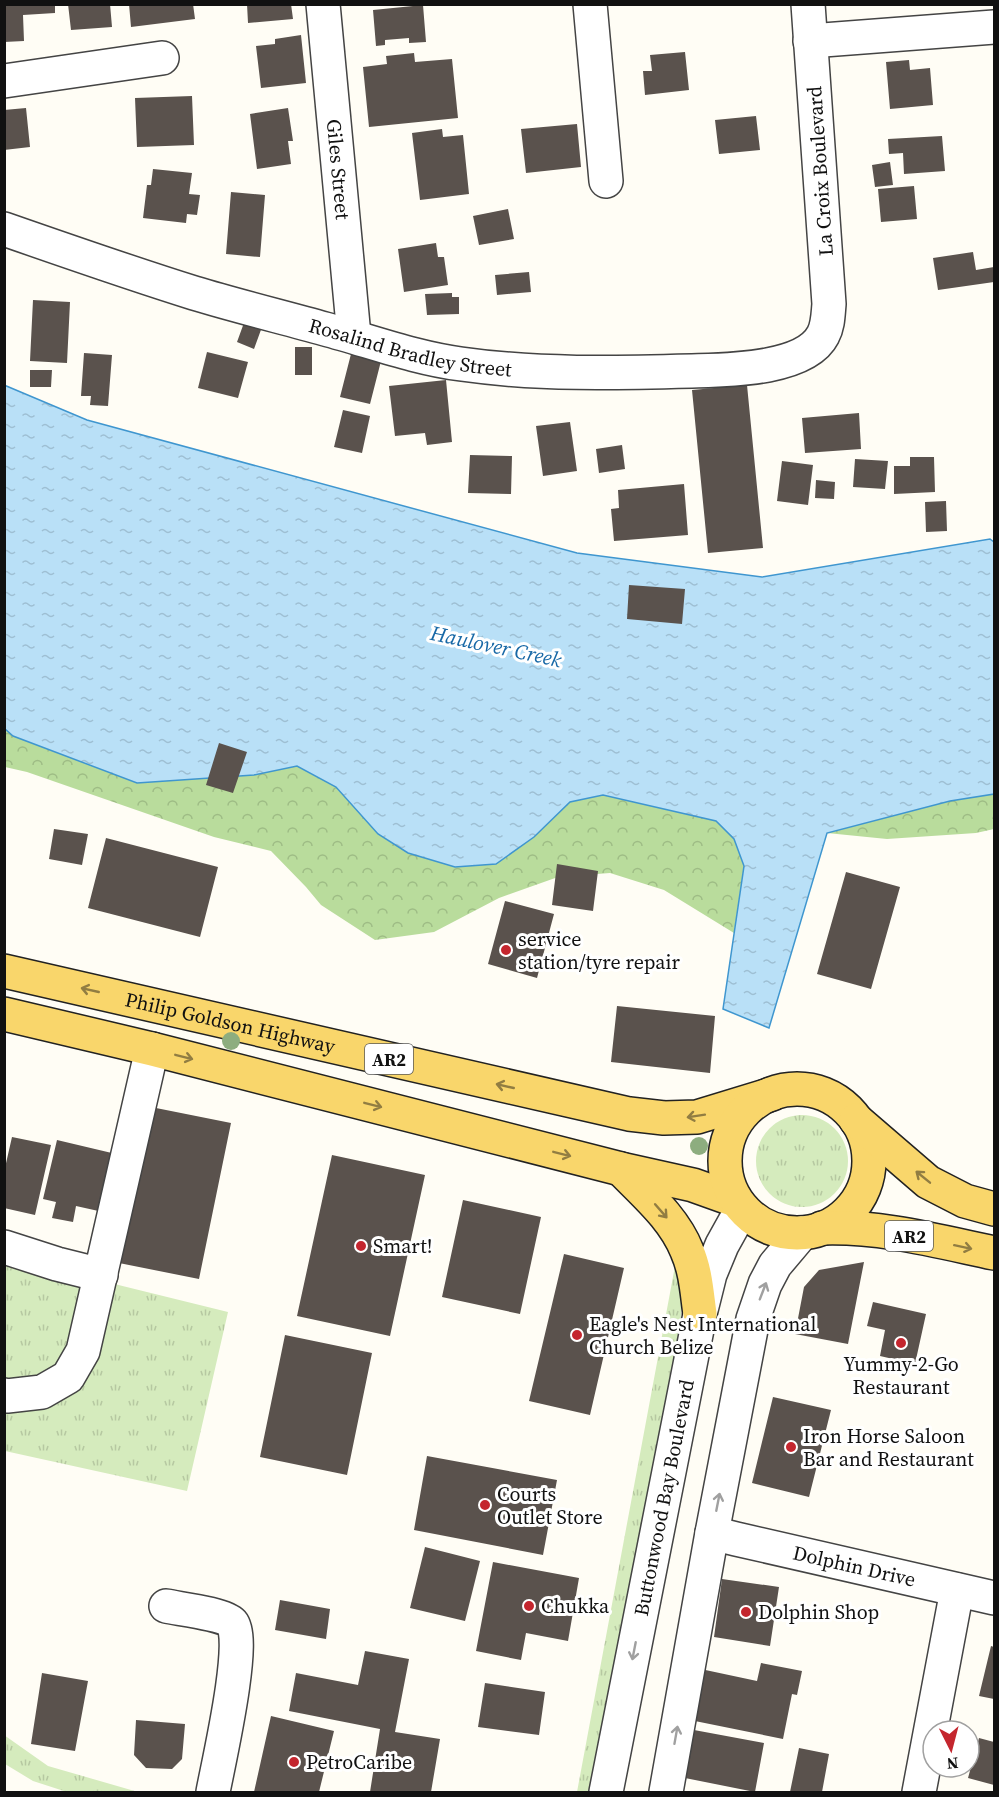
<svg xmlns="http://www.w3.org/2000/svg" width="999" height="1797" font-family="'Source Serif 4',serif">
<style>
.grass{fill:url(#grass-tufts)}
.forest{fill:url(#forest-crowns)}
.water{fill:url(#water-ripples);stroke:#3f96cf;stroke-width:1.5}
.building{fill:#5a524d}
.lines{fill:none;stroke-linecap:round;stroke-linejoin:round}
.minor-casing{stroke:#444;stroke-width:36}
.major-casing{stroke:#222;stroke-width:36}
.minor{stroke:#fff;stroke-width:33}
.major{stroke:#f9d66b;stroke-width:33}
.tree{fill:#8dad7f}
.oneway{stroke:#917d42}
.oneway2{stroke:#a0a0a0}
.poi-dot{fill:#c4262e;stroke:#fff;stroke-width:2}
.labels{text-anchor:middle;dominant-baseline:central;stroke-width:6;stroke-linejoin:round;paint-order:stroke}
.shield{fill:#fff;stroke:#585858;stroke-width:1.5}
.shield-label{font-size:18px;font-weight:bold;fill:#111}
.street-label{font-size:20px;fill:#111;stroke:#fff}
.poi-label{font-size:20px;fill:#111;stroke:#fff;text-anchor:start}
.water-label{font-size:21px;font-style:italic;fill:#1768a6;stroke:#fff}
</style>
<defs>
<pattern id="grass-tufts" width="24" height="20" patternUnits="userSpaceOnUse" patternTransform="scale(1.5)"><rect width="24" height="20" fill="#d5ebbd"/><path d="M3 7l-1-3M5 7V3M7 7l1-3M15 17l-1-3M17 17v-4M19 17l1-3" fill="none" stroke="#b6c8a1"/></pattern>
<pattern id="forest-crowns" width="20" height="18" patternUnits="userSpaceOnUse" patternTransform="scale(1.5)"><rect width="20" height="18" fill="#b9dc9c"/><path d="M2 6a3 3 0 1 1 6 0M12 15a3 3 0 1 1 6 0" fill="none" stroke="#9ebc85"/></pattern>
<pattern id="water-ripples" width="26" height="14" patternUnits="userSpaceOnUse" patternTransform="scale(1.5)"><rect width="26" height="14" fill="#b9e0f7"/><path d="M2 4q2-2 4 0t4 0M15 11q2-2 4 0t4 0" fill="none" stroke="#9ebfd3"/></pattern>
</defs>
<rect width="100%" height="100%" fill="#fffdf5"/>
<!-- grass -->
<path class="grass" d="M756 1161a46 46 0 1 1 92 0a46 46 0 1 1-92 0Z
M678,1250L682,1290L680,1339L591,1792H577Z
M5,1257L228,1312L187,1491L5,1451Z
M4,1735L48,1766L138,1792H67L33,1781L5,1764Z"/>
<!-- forest -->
<path class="forest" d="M4,728L13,736L137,782L254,775L297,766L336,787L378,834L408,853L534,837L570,802L603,795L716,821L734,839L744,866L734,933L664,890L610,873L558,877L499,898L434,932L375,940L321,905L306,887L271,851L214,837L27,772L5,767Z
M994,794V829L976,833L887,839L827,833L950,801Z"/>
<!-- water -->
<path class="water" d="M4,385L87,420L577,553L762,577L990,539L994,542V794L950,801L827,833L769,1028L723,1009L744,866L734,839L716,821L603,795L570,802L534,837L496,864L455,867L408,853L378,834L336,787L297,766L254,775L137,783L13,736L4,728Z"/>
<!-- building -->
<path class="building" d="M4,4H55V13L23,15L24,41L4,42Z
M68,4H110L112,27L71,30Z
M129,4H193L195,19L131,27Z
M247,4H291L293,19L248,23Z
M423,5L426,42L409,43V38L385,40V45L376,46L373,10Z
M301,35L306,83L261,88L256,46L275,44V39Z
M685,52L689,90L645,95L643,71H652L650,55Z
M414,53L415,62L452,59L458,118L369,127L363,67L387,64L386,56Z
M909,60L910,70L930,68L933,105L890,109L886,62Z
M192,96L194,145L137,147L135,98Z
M26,108L30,147L4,150V110Z
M288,108L293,141H288L291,164L257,169L250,114Z
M756,116L760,150L719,154L715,120Z
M577,124L581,167L526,173L521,129Z
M442,129L443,137L463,135L469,194L420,200L412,133Z
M942,136L945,171L904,174L903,153L889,154L888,139Z
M890,162L893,185L875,187L872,165Z
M153,169L192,173L189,194L200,195L197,215L187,214L186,223L143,218L147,185H151Z
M914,186L917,219L881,222L878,189Z
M231,192L265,195L260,257L226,254Z
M508,209L514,239L479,245L473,216Z
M436,243L438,257H444L448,285L404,292L398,249Z
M973,252L976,270L994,267V282L938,290L933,258Z
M529,272L531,292L497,295L495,275Z
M452,293V297H459V314L427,315L425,294Z
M33,300L70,302L67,363L30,361Z
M245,320L262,327L254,349L237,342Z
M295,347H312V375H295Z
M207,352L248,362L238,398L198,388Z
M84,353L112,355L108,406L90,405L91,396H81Z
M351,354L381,361L370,404L340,397Z
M30,370H52L51,387H30Z
M446,380L452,442L427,445L425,433L395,436L389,386Z
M747,385L763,548L708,553L692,390Z
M343,410L370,416L362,453L334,447Z
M859,413L861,449L805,453L802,418Z
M570,422L577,471L543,476L536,426Z
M622,445L625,469L599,473L596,449Z
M470,455L512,456L511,494L468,493Z
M910,457H934L935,492L894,494V466H910Z
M855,459L888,461L885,489L853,487Z
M782,461L813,465L808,505L777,501Z
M816,480L835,482L834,499L815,498Z
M684,484L688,535L614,541L611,509L619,508L618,490Z
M946,501L947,531L926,532L925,502Z
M629,585L685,589L682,624L627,619Z
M219,743L247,752L233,793L206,785Z
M54,829L88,834L82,865L49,859Z
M106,838L218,867L200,937L88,908Z
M557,864L598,871L593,911L552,905Z
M846,872L900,887L871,989L817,974Z
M505,901L554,914L537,978L488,964Z
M617,1006L715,1016L710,1073L611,1062Z
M151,1107L231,1123L199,1279L119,1263Z
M12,1137L51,1145L35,1215L4,1208V1172Z
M57,1140L116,1154L103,1212L76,1206L73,1222L52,1218L56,1202L43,1199Z
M332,1155L425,1175L390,1336L297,1316Z
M463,1200L541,1217L520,1314L442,1297Z
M564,1254L624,1268L590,1415L529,1401Z
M864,1262L848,1344L795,1334L804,1287L819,1270Z
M873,1302L926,1314L915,1364L880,1356L885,1330L867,1326Z
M285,1335L372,1353L347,1475L260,1457Z
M773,1397L831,1410L809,1497L752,1483Z
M427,1456L557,1480L543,1555L414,1530Z
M425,1547L480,1561L465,1621L410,1608Z
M493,1562L579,1578L568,1641L526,1633L521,1660L476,1651Z
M722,1579L779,1587L770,1646L714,1637Z
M280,1600L330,1609L326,1639L275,1630Z
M991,1646L994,1647V1699L979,1696Z
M365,1651L409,1659L395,1732L440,1739L431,1792H370L380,1729L289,1711L296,1673L358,1685Z
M761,1663L802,1671L797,1695L792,1694L783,1739L685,1719L696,1668L757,1681Z
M42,1673L88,1681L75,1751L31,1744Z
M485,1683L545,1692L539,1735L478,1727Z
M271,1716L334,1731L319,1792H254Z
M136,1720L185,1724L182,1759L172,1769L146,1768L134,1755Z
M694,1730L764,1743L755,1792L685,1778Z
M979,1738L994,1742V1785L968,1778Z
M799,1748L829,1754L822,1792H790Z"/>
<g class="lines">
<defs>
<g id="minor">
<path id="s1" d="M323,4L354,336"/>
<path d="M590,4L606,181"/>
<path d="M810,41L994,27"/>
<path d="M4,81L162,58"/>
<path id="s2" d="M4,229C67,251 130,273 194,293C237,306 282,317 325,329C370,341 415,358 461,364C538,375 615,373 692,371C726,370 805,370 823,335C828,326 828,315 829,304L808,4"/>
<path d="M4,1247L57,1264L101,1275"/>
<path d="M4,1395L7,1396L42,1392L68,1377L83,1351L152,1049"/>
<path id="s3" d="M712,1533L736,1539L994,1598"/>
<path d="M166,1606C180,1609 224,1614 232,1623C247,1640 218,1765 213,1792"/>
<path id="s4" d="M606,1792L700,1314L710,1274L722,1245L742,1209"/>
<path d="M666,1792L712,1533L753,1319L765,1284L775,1265L802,1233"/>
<path d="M919,1792L957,1590"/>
</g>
<g id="major">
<path id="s5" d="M4,971L629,1114L664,1118L697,1117L772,1094"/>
<path d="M4,1014L152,1049L621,1169L693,1185L735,1200"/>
<circle cx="797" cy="1161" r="72"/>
<path d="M856,1120L928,1182L965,1201L994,1209"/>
<path d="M621,1169C645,1194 674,1218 687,1251C696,1271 697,1293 700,1314"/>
<path d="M822,1228C881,1226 937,1241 994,1253"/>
</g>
</defs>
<!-- minor casing -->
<use href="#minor" class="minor-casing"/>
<!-- major casing -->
<use href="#major" class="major-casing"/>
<!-- minor -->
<use href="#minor" class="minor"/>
<!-- major -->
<use href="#major" class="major"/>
</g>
<!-- trees -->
<g class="tree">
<circle cx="231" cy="1041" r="9"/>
<circle cx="699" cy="1146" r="9"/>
</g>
<!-- one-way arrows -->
<defs><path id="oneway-shaft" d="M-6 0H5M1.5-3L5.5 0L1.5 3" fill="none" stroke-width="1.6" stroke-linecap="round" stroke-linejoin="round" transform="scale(1.5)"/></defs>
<g class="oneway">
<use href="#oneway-shaft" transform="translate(90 990) rotate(-167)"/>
<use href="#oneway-shaft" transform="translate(184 1057) rotate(14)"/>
<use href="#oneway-shaft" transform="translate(505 1086) rotate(-167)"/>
<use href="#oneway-shaft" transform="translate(373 1105) rotate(14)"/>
<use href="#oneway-shaft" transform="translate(696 1116) rotate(171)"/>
<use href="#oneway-shaft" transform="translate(562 1154) rotate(14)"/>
<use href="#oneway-shaft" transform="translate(923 1177) rotate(-141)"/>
<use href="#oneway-shaft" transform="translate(661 1211) rotate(49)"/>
<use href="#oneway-shaft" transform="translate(963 1247) rotate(12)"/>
</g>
<g class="oneway2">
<use href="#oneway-shaft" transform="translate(763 1291) rotate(-69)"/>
<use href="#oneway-shaft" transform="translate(718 1502) rotate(-79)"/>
<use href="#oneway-shaft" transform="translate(634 1651) rotate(101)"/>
<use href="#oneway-shaft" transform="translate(676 1735) rotate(-80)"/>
</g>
<!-- markers -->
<g class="poi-dot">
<circle cx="506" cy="950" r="6"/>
<circle cx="361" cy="1246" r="6"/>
<circle cx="577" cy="1335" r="6"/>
<circle cx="901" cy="1343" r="6"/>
<circle cx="791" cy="1447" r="6"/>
<circle cx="485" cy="1505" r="6"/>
<circle cx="529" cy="1606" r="6"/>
<circle cx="746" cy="1612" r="6"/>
<circle cx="294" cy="1762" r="6"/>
</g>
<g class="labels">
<!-- shield labels -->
<g class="shield">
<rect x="365" y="1044" width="48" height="30" rx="4.5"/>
<rect x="885" y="1221" width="48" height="30" rx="4.5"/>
</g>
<g class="shield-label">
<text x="389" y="1059">AR2</text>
<text x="909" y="1236">AR2</text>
</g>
<!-- street labels -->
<g class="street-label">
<text stroke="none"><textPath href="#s1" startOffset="166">Giles Street</textPath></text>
<text transform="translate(820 171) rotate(-94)">La Croix Boulevard</text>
<text stroke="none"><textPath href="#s2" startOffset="424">Rosalind Bradley Street</textPath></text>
<text stroke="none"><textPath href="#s5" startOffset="232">Philip Goldson Highway</textPath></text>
<text stroke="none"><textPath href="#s4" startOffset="300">Buttonwood Bay Boulevard</textPath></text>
<text stroke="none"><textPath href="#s3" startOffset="146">Dolphin Drive</textPath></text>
</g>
<!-- poi labels -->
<g class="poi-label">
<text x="518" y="939">service<tspan x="518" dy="23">station/tyre repair</tspan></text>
<text x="373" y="1246">Smart!</text>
<text x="589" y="1324">Eagle's Nest International<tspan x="589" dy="23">Church Belize</tspan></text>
<text x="901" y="1364" text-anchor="middle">Yummy-2-Go<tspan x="901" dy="23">Restaurant</tspan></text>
<text x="803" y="1436">Iron Horse Saloon<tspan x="803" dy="23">Bar and Restaurant</tspan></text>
<text x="497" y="1494">Courts<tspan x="497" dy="23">Outlet Store</tspan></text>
<text x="541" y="1606">Chukka</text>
<text x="758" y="1612">Dolphin Shop</text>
<text x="306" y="1762">PetroCaribe</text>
</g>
<!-- water labels -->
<g class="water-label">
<text transform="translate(496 646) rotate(12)">Haulover Creek</text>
</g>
</g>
<!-- border -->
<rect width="999" height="1797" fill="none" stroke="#111111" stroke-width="12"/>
<!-- north arrow -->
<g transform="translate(951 1749) rotate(174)"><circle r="28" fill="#ffffff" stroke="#a0a0a0" stroke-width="1.5"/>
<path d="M0-4.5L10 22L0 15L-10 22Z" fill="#c4262e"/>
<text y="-9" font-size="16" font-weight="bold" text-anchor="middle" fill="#111111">N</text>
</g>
</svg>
